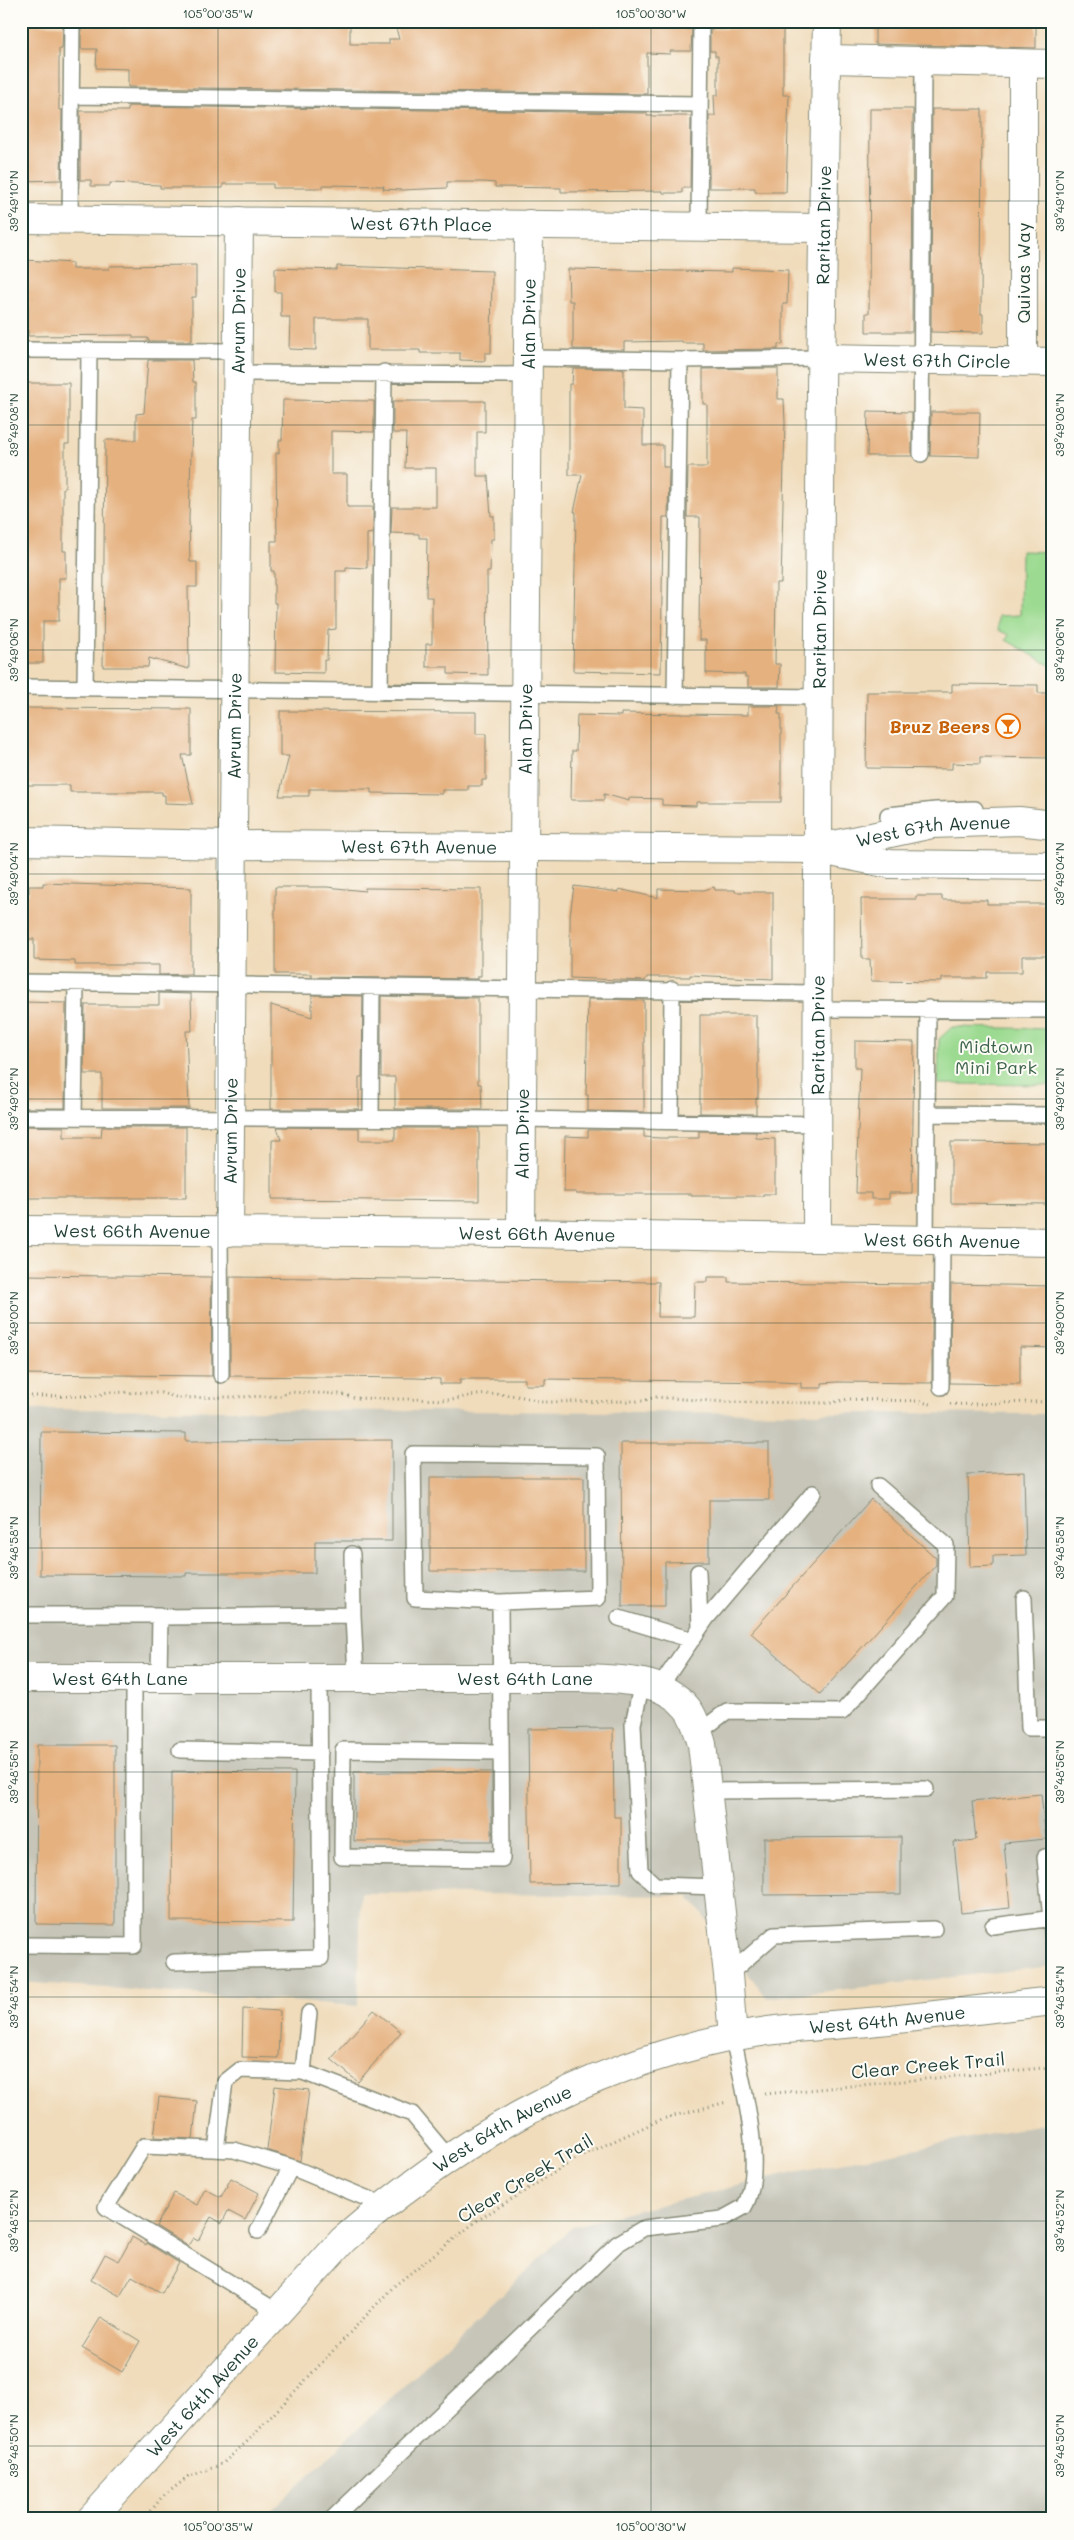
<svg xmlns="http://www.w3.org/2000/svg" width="1074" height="2540" font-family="Mali,sans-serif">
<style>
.industrial{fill:#c6c5b8}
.green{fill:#9bda90;stroke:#5d8c62}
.building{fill:#e5b17f}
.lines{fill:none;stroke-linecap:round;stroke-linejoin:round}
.service-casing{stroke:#888c78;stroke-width:18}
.minor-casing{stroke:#888c78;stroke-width:30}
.tertiary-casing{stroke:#888c78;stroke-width:30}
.path{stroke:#888c78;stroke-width:3;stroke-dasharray:1 4;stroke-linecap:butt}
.service{stroke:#fff;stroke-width:15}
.minor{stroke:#fff;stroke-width:28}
.tertiary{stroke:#fff;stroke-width:28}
.ticks{fill:none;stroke:#1f3d34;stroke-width:1;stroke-opacity:0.45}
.labels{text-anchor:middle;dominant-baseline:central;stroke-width:4;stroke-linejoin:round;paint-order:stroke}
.street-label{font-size:18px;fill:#1f3d34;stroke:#fdfcf7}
.food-label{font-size:18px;font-weight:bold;fill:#c56008;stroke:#fdfcf7;text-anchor:end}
.park-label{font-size:18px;fill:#3e644b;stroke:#fdfcf7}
.neatline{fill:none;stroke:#1f3d34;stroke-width:2}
.ticks-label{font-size:12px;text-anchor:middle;fill:#1f3d34}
</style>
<rect width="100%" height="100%" fill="#fdfcf7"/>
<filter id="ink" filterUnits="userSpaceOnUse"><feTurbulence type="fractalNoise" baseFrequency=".02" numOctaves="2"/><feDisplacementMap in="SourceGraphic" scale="10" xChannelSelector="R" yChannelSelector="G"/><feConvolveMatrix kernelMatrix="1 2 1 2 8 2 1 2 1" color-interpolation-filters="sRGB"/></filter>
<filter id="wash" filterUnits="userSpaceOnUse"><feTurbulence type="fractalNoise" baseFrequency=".0096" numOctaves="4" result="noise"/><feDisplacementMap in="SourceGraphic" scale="20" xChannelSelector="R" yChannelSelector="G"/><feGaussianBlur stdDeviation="1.12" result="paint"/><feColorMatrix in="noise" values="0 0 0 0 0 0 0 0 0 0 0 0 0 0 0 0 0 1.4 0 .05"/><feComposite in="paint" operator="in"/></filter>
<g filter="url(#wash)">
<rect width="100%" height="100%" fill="#f0dcbb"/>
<!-- industrial -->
<path class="industrial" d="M21,1409L1053,1414V1966L767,1998L688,1896L361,1893L358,2006L21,1982Z
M1053,2122V2519H262L574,2226L789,2173Z"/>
<!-- green -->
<path class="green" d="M1021,551L1053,552V667L1006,640L1009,635L998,630V616L1020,615Z
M952,1027L1053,1029V1085L938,1084L939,1039Z"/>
<g id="blocks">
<!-- building -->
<path class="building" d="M93,21H350V44H389V39H399L394,21H683V29H692L691,51H670V54L647,53V94L128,87V69L96,68L97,49H81V25H93Z
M875,21H1036V48L875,44Z
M21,24L63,25L62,49H59V110H62L61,180L21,181Z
M756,26H783V95H789L786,192H755V188H709V116H715L714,95H718V56H715V51H710V29H756Z
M128,106L647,113V116H691L690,188H682V193H663V191L561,192V188L495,187V183L484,182H447V188L402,190L383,189L384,186L323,185V188H273V184H223V188H160V185L110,183V186H91V180H80V111H128Z
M870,109H913L912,332H866V313H869Z
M932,109H982L981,314H983V333L931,332Z
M24,260L72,263V269H109V266L196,265V297H192V341H148V338H133V335L28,336V305H24Z
M337,266L492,271L491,353H485V361L460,360V353H420V350H368V319H316V350L289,349L290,317H281V292H275V268L337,270Z
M732,268L788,270L787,304H783V344H778V349L703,350V343H682V341L624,342V350L573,349V301H569L568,269L732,272Z
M148,360H192L193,382H196V420H192L189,519L190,562H197V587H188L189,669L149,658L148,667H103L105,440H136V414L144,413Z
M573,368L624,369V409L643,410V445H663V467H669L668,517H663L661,673L573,671L576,512H574L582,475H569V384H572Z
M778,368V399H784L785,423L781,583H776L775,664H780L779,687H748V677H745V674L706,673V640H699L700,517H687L688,467H707V404H703V369Z
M21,383H69V444H65V488H63V551H66V578H59V621H43V663H21Z
M283,400L374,401V432L331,431V474H347V507H373V533L367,534V568L346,567V571H336V629L328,630L327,660H324V673L275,672L276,603H274V571H271V541H277L276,453H279V440H282Z
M393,401H485V432H477V476H488L491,516H494V539H491L490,572H487L488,675L448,674V667H426V644H432V597H426L427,538H419V534L391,533L392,507H436V468H405L406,433H393Z
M868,411L912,412V456H867Z
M931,412H980L979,457L930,456Z
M952,684L1038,685V693H1053V758L980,757V764L952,763V769L866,768L867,692H952Z
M748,706H779L778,714H781V802H696V806L662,805V799L629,798V801L604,794V800H571L572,751H576L577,715L621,716V713L748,715Z
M24,708L191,709V755H182L193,804L165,803V795H162V792H70V785H24Z
M280,711L476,712V734H486V780H482V786H468V790H442V794L371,793V789H309V796H279L289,756H280Z
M43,883L191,888V974L159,975V965H75V961L34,960V939H24V893H29V886H43Z
M574,886L619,892V889L658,898V889L704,890L714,887L715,890H735V892H773V979L690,975V977H647L645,981L570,978V916Z
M275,887H327L365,891V888L481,889V976H478V979L312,977V974H275Z
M916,896H942V900H987V904H1053V956H1022V972H987V978H942V982L871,981L870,959H862L861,899H916Z
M159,993L191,994L192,1031H186L189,1108H102V1074H84L85,1005H159Z
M312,995L363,996L362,1077H359V1109H271V1005L312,1017Z
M381,996L478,998V1084H481L482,1109H395V1077H381Z
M588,999L644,1000V1112L588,1111V1095H586Z
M21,1002L66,1003L65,1108H21Z
M700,1015H756V1027H758V1098H756V1114L700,1113Z
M855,1041L914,1042L912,1193H889V1199H871V1193H856L860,1068H855Z
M21,1126L64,1127V1137H101L102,1127H186V1198H21Z
M277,1127L359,1128V1140H395V1128H479V1201L272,1199V1140H281Z
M588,1130H644V1137L660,1138H699V1131L756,1132V1138L775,1139V1194H763V1196H692V1194H576V1192H564L565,1136L588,1137Z
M951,1142L1052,1143L1050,1204L951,1203Z
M21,1275L211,1277L212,1376L21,1374Z
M230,1277L659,1282L658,1317H694L695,1282H707V1277H728V1282L930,1284H932V1383L837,1382L822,1383V1388H801V1383L779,1382L545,1379V1385H525V1379H460V1384H440V1379L416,1378L230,1376Z
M951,1284L1053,1286V1348L1020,1347V1384L950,1383Z
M41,1432L186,1433V1441L392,1440V1541H315V1573H186V1576L40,1575Z
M621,1443H769V1500H709V1561L665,1562V1606H622Z
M1024,1472L1026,1555L993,1556V1566L970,1567L968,1474Z
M430,1477H584V1571H430Z
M871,1499L936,1558V1565L820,1694L751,1633Z
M613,1728L614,1817H621V1883L530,1884L528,1729Z
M37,1745H115V1925L36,1924Z
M172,1771L295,1772L293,1922L171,1921Z
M354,1772H492V1841H354Z
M1041,1794L1046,1839L1004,1843L1010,1908L961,1913L954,1842L976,1840L972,1801Z
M901,1837V1894L764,1895V1838Z
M243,2009L280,2011L278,2058L242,2057Z
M374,2010L401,2032L358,2082L331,2059Z
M275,2086L309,2090L300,2161L267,2150Z
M159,2097L197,2101L193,2139L154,2137Z
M231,2178L259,2193L245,2220L228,2211L222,2223L211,2217L198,2241L193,2238L188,2246L156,2226L174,2193L197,2205L205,2189L221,2197Z
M132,2237L146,2245L147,2243L179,2263L162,2293L132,2276L120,2296L91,2280L105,2254L119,2261Z
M101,2317L140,2341L122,2372L82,2348Z"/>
</g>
</g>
<g filter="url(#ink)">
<use href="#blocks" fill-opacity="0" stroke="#888c78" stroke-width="1"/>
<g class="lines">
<defs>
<path id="service" d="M72,96L700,104
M70,219L72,21
M699,225L701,21
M21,350L238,351
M527,358L680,360L821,358
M237,373L527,375
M921,454L923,61
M21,687L818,697
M85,688L89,351
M380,692L384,372
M675,696L680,360
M888,833V815L936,810L975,809
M21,982L816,993
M816,1009L1053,1010
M928,1114L1053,1115
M21,1117L521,1119L817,1124
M74,1117L76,983
M371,1118L372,987
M671,1121L672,989
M220,1232L221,1375
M926,1240L928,1008
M941,1387L942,1240
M413,1454L597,1456L598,1598L500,1602L415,1598Z
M698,1572L700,1627
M1024,1598L1029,1728H1053
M500,1602L502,1859L342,1857L343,1750L500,1752
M21,1615H160L159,1678
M353,1615L356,1678
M160,1617L353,1615L352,1554
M619,1618L692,1640
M642,1682L633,1724L640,1871L655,1885L718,1887
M659,1688L706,1619L813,1493
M698,1733L727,1711L842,1712L945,1596L946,1545L878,1486
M180,1750L320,1753
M707,1791L926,1789
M1053,1856L1045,1857L1053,1941
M993,1926L1053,1918
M21,1945L134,1946V1678
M174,1962L321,1958L319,1678
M728,1975L774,1935L934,1929
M303,2072L412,2114L448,2157
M216,2149L225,2082L240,2070L303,2072L309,2013
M258,2231L291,2167
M278,2312L106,2207L144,2146L234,2150L291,2167L383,2205
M332,2519L617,2244L644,2228L722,2219L744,2207C767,2169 741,2079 733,2037"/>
<g id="minor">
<path d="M826,59L1053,64"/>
<path id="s1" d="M21,219L822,228"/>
<path id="s2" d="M821,358L1053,362"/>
<path d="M1023,362V64"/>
<path id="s3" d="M21,841L233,845L816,849L890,864L1053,866"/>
<path id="s4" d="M825,847L932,824L1019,821L1053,825"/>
<path id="s5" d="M21,1230L521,1233L1053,1242"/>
<path id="s6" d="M229,1232L239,221"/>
<path id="s7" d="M521,1233L529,224"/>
<path id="s8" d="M817,1237C818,832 818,426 827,21"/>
<path id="s9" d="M21,1678H585C620,1680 663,1678 687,1708C695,1718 698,1732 702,1744L728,1975L733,2037"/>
</g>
<g id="tertiary">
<path id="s10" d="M91,2519L343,2240C458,2140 580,2069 731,2037C776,2028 823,2026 869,2022C930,2016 991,2008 1053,2001"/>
</g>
</defs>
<!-- service casing -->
<use href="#service" class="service-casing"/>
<!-- minor casing -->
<use href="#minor" class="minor-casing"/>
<!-- tertiary casing -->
<use href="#tertiary" class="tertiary-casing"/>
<!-- path -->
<path class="path" d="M21,1396H96L107,1392L161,1393L179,1398L282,1396L288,1392L341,1394L355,1398L452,1400C478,1392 515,1392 540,1402L643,1401L655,1397L725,1402L832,1403L848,1399L916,1401L931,1404
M950,1404C985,1405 1018,1401 1053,1402
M765,2094L1053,2067
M145,2519L161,2498L188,2477L222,2464L250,2439L394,2286L478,2220L579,2157L662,2119L727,2102"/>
<!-- service -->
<use href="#service" class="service"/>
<!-- minor -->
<use href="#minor" class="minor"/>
<!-- tertiary -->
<use href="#tertiary" class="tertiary"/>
</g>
</g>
<!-- ticks -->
<path class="ticks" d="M218,21V2519M651,21V2519M21,201H1053M21,425H1053M21,650H1053M21,874H1053M21,1099H1053M21,1323H1053M21,1548H1053M21,1772H1053M21,1997H1053M21,2221H1053M21,2446H1053"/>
<!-- icons -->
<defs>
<symbol id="bar-ring" viewBox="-11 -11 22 22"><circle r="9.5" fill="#fdfcf7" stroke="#e8710a" stroke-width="1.5"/><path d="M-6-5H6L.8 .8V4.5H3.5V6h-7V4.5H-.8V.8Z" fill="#e8710a"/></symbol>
</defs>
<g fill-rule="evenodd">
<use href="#bar-ring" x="994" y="712" width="28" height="28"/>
</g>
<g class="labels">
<!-- street labels -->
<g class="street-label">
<text stroke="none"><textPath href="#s1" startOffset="400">West 67th Place</textPath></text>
<text stroke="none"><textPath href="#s8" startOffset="1012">Raritan Drive</textPath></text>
<text transform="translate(1023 273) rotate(-90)">Quivas Way</text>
<text stroke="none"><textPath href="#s6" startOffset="911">Avrum Drive</textPath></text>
<text stroke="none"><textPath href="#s7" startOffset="909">Alan Drive</textPath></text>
<text stroke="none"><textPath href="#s2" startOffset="116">West 67th Circle</textPath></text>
<text stroke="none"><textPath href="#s8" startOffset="608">Raritan Drive</textPath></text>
<text stroke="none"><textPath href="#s6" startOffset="506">Avrum Drive</textPath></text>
<text stroke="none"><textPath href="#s7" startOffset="504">Alan Drive</textPath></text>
<text stroke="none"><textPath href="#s4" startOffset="110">West 67th Avenue</textPath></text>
<text stroke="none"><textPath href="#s3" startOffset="398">West 67th Avenue</textPath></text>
<text stroke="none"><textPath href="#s8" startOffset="202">Raritan Drive</textPath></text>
<text stroke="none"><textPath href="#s6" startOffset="101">Avrum Drive</textPath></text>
<text stroke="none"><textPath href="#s7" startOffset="99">Alan Drive</textPath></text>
<text stroke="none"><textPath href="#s5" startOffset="111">West 66th Avenue</textPath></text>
<text stroke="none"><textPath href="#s5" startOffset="516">West 66th Avenue</textPath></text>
<text stroke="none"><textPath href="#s5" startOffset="921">West 66th Avenue</textPath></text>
<text stroke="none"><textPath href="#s9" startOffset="99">West 64th Lane</textPath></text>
<text stroke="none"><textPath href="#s9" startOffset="504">West 64th Lane</textPath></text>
<text stroke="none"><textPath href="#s10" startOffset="976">West 64th Avenue</textPath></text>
<text transform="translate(928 2065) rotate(-5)">Clear Creek Trail</text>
<text stroke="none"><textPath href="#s10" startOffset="571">West 64th Avenue</textPath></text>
<text transform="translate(525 2178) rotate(-31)">Clear Creek Trail</text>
<text stroke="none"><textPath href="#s10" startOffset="166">West 64th Avenue</textPath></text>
</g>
<!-- food labels -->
<g class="food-label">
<text x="990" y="726">Bruz Beers</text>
</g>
<!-- park labels -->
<g class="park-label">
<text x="996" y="1046">Midtown<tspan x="996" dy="21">Mini Park</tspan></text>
</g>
</g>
<!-- margin -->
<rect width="1074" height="2540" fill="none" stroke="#fdfcf7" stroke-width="55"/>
<rect x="28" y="28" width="1018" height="2484" class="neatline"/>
<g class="ticks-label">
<text x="218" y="18">105°00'35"W</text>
<text x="651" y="18">105°00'30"W</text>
<text transform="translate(14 201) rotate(-90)" y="4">39°49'10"N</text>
<text transform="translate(1060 201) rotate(-90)" y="4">39°49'10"N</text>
<text transform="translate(14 425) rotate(-90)" y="4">39°49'08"N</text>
<text transform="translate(1060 425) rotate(-90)" y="4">39°49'08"N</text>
<text transform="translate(14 650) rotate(-90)" y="4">39°49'06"N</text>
<text transform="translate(1060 650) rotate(-90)" y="4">39°49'06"N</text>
<text transform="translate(14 874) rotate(-90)" y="4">39°49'04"N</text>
<text transform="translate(1060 874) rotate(-90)" y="4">39°49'04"N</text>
<text transform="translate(14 1099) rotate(-90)" y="4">39°49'02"N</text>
<text transform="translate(1060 1099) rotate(-90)" y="4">39°49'02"N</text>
<text transform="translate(14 1323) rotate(-90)" y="4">39°49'00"N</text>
<text transform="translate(1060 1323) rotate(-90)" y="4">39°49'00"N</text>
<text transform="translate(14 1548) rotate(-90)" y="4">39°48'58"N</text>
<text transform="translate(1060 1548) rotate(-90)" y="4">39°48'58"N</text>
<text transform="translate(14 1772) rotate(-90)" y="4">39°48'56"N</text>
<text transform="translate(1060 1772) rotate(-90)" y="4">39°48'56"N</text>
<text transform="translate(14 1997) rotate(-90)" y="4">39°48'54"N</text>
<text transform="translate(1060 1997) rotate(-90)" y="4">39°48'54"N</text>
<text transform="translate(14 2221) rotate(-90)" y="4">39°48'52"N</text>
<text transform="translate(1060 2221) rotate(-90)" y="4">39°48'52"N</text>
<text transform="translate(14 2446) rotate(-90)" y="4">39°48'50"N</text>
<text transform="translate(1060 2446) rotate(-90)" y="4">39°48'50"N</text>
<text x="218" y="2531">105°00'35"W</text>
<text x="651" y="2531">105°00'30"W</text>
</g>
</svg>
